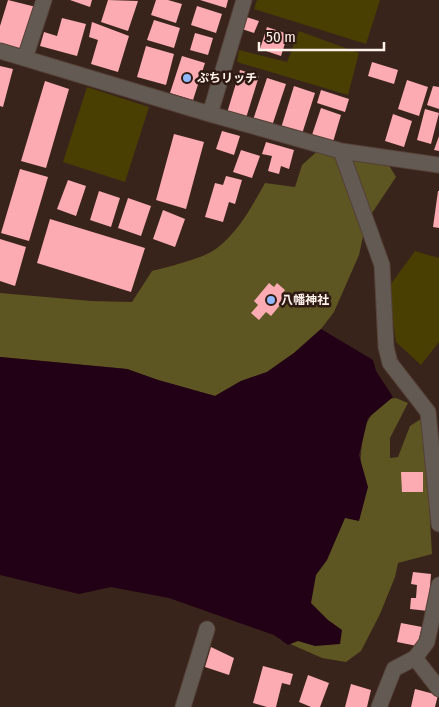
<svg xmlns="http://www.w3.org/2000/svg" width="439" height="707" font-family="'Fira Sans Condensed','Noto Sans JP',sans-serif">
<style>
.green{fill:#493f03}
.forest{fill:#5d5522}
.water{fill:#220015}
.building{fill:#fbabb1}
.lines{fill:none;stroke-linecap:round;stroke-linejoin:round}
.minor-casing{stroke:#554138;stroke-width:17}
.minor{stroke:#635b53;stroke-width:15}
.poi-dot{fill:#91b8fd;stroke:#2e1a12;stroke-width:2}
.labels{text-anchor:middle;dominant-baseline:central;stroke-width:5;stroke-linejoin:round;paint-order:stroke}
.poi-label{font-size:12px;font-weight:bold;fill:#fef2ed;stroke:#2e1a12;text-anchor:start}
</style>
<rect width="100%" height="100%" fill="#39241b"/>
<!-- green -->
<path class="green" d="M257,0H380L366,44L254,9Z
M299,31L359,53L348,95L237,62L239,50L287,62Z
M87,87L149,107L125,182L63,162Z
M415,251L439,258V342L421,365L396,342L388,288Z"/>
<!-- forest -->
<path class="forest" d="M323,146L387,162L396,177L366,222L359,255L334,312L321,329L294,353L267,372L241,381L215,396L158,380L127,369L0,357V293L91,301L132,302L152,271C167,267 206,258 217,248C239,231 252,206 265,183L295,187L302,165Z
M396,398L408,403L390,438V458L398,457L410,426L424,417L432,554L398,563L395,577L380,614L361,651L346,662L322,658L279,639L359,477L362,443L366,424L372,414L387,399Z"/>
<!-- water -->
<path class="water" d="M321,329L373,360L376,371L393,397L368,418L359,455L368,487L359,521L345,518L327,560L316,575L311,603L328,620L342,630L340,644L315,646L298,641L288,645L274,635L169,598L111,587L79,594L0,575V357L127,369L158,380L215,396L241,381L267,372L294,353Z"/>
<!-- building -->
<path class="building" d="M8,0L36,7L22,52L0,45V26Z
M70,0H92L90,7Z
M108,0L138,1L128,31L101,22Z
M156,0H168L182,4L176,23L151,15Z
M200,0H228L226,8Z
M197,6L222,14L216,33L191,25Z
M246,17L259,21L254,33L242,29Z
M62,18L86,24L77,56L40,46L44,32L57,36Z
M154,20L180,28L174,48L147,40Z
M92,22L129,36L118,72L91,64L98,40L89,37Z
M267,27L288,34L281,56L260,49Z
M195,33L213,38L208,55L190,50Z
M146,46L174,54L166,85L137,77Z
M182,56L205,63L193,100L170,93Z
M372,62L398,70L394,84L368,76Z
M0,66L13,69L3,107L0,106Z
M240,70L259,76L246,118L227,113Z
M267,78L286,84L272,126L253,120Z
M407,80L428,87L419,116L398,109Z
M45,81L69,89L46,168L21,161Z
M294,86L315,93L302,134L281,128Z
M433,86L439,87V109L427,105Z
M321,90L349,99L345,112L317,103Z
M321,108L341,115L333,142L312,135Z
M425,109L439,113L431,144L417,140Z
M393,114L412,121L404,147L385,141Z
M222,131L240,136L234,155L216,149Z
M174,134L204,142L186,209L156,200Z
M439,136V151L434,150Z
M266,142L294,150L289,169L281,166L279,174L268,171L272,156L262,154Z
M241,150L260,156L252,178L233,172Z
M20,169L48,177L29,241L1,233Z
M226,176L242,180L235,204L229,202L223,222L205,217L215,183L223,185Z
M68,180L86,186L76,216L57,209Z
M99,191L120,198L111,227L90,220Z
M438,191H439V228L433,227Z
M128,198L151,206L141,236L118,228Z
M163,210L185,219L175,247L153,239Z
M50,219L145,248L131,292L37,263Z
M0,239L26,247L15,286L0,281Z
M269,283L274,287L277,283L285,290L282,294L286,298L271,316L266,312L259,320L251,313L258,305L254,301Z
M401,472H423V492H402Z
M413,572L431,574L428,611L410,609L411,598H416L417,585L411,584Z
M401,623L422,627L417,646L397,642Z
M211,647L234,658L229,675L205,667Z
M263,666L293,674L290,685L282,683L276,707H267L253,703Z
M308,675L329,683L320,707H311L299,702Z
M351,684L371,690L367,707H345Z
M415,689L438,695L435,707H411Z"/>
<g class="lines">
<defs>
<path id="minor" d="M0,51L210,114L341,151L439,165
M25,58L44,0
M210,114L244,0
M341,151L382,265L386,347L390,363L428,412L439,524
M415,658L439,689
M183,707L207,629
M379,707L394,669L415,658L427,642L439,585"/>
</defs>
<!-- minor casing -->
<use href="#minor" class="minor-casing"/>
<!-- minor -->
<use href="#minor" class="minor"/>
</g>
<!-- markers -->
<g class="poi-dot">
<circle cx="187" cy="78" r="5"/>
<circle cx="271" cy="300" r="5"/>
</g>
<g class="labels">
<!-- poi labels -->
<g class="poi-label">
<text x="197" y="78">ぷちリッチ</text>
<text x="281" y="300">八幡神社</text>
</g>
</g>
<!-- scale -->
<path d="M259 42v8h125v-8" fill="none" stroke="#fef2ed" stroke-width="2.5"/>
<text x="266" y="42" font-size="15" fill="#fef2ed" stroke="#2e1a12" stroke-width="4" paint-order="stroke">50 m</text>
</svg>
